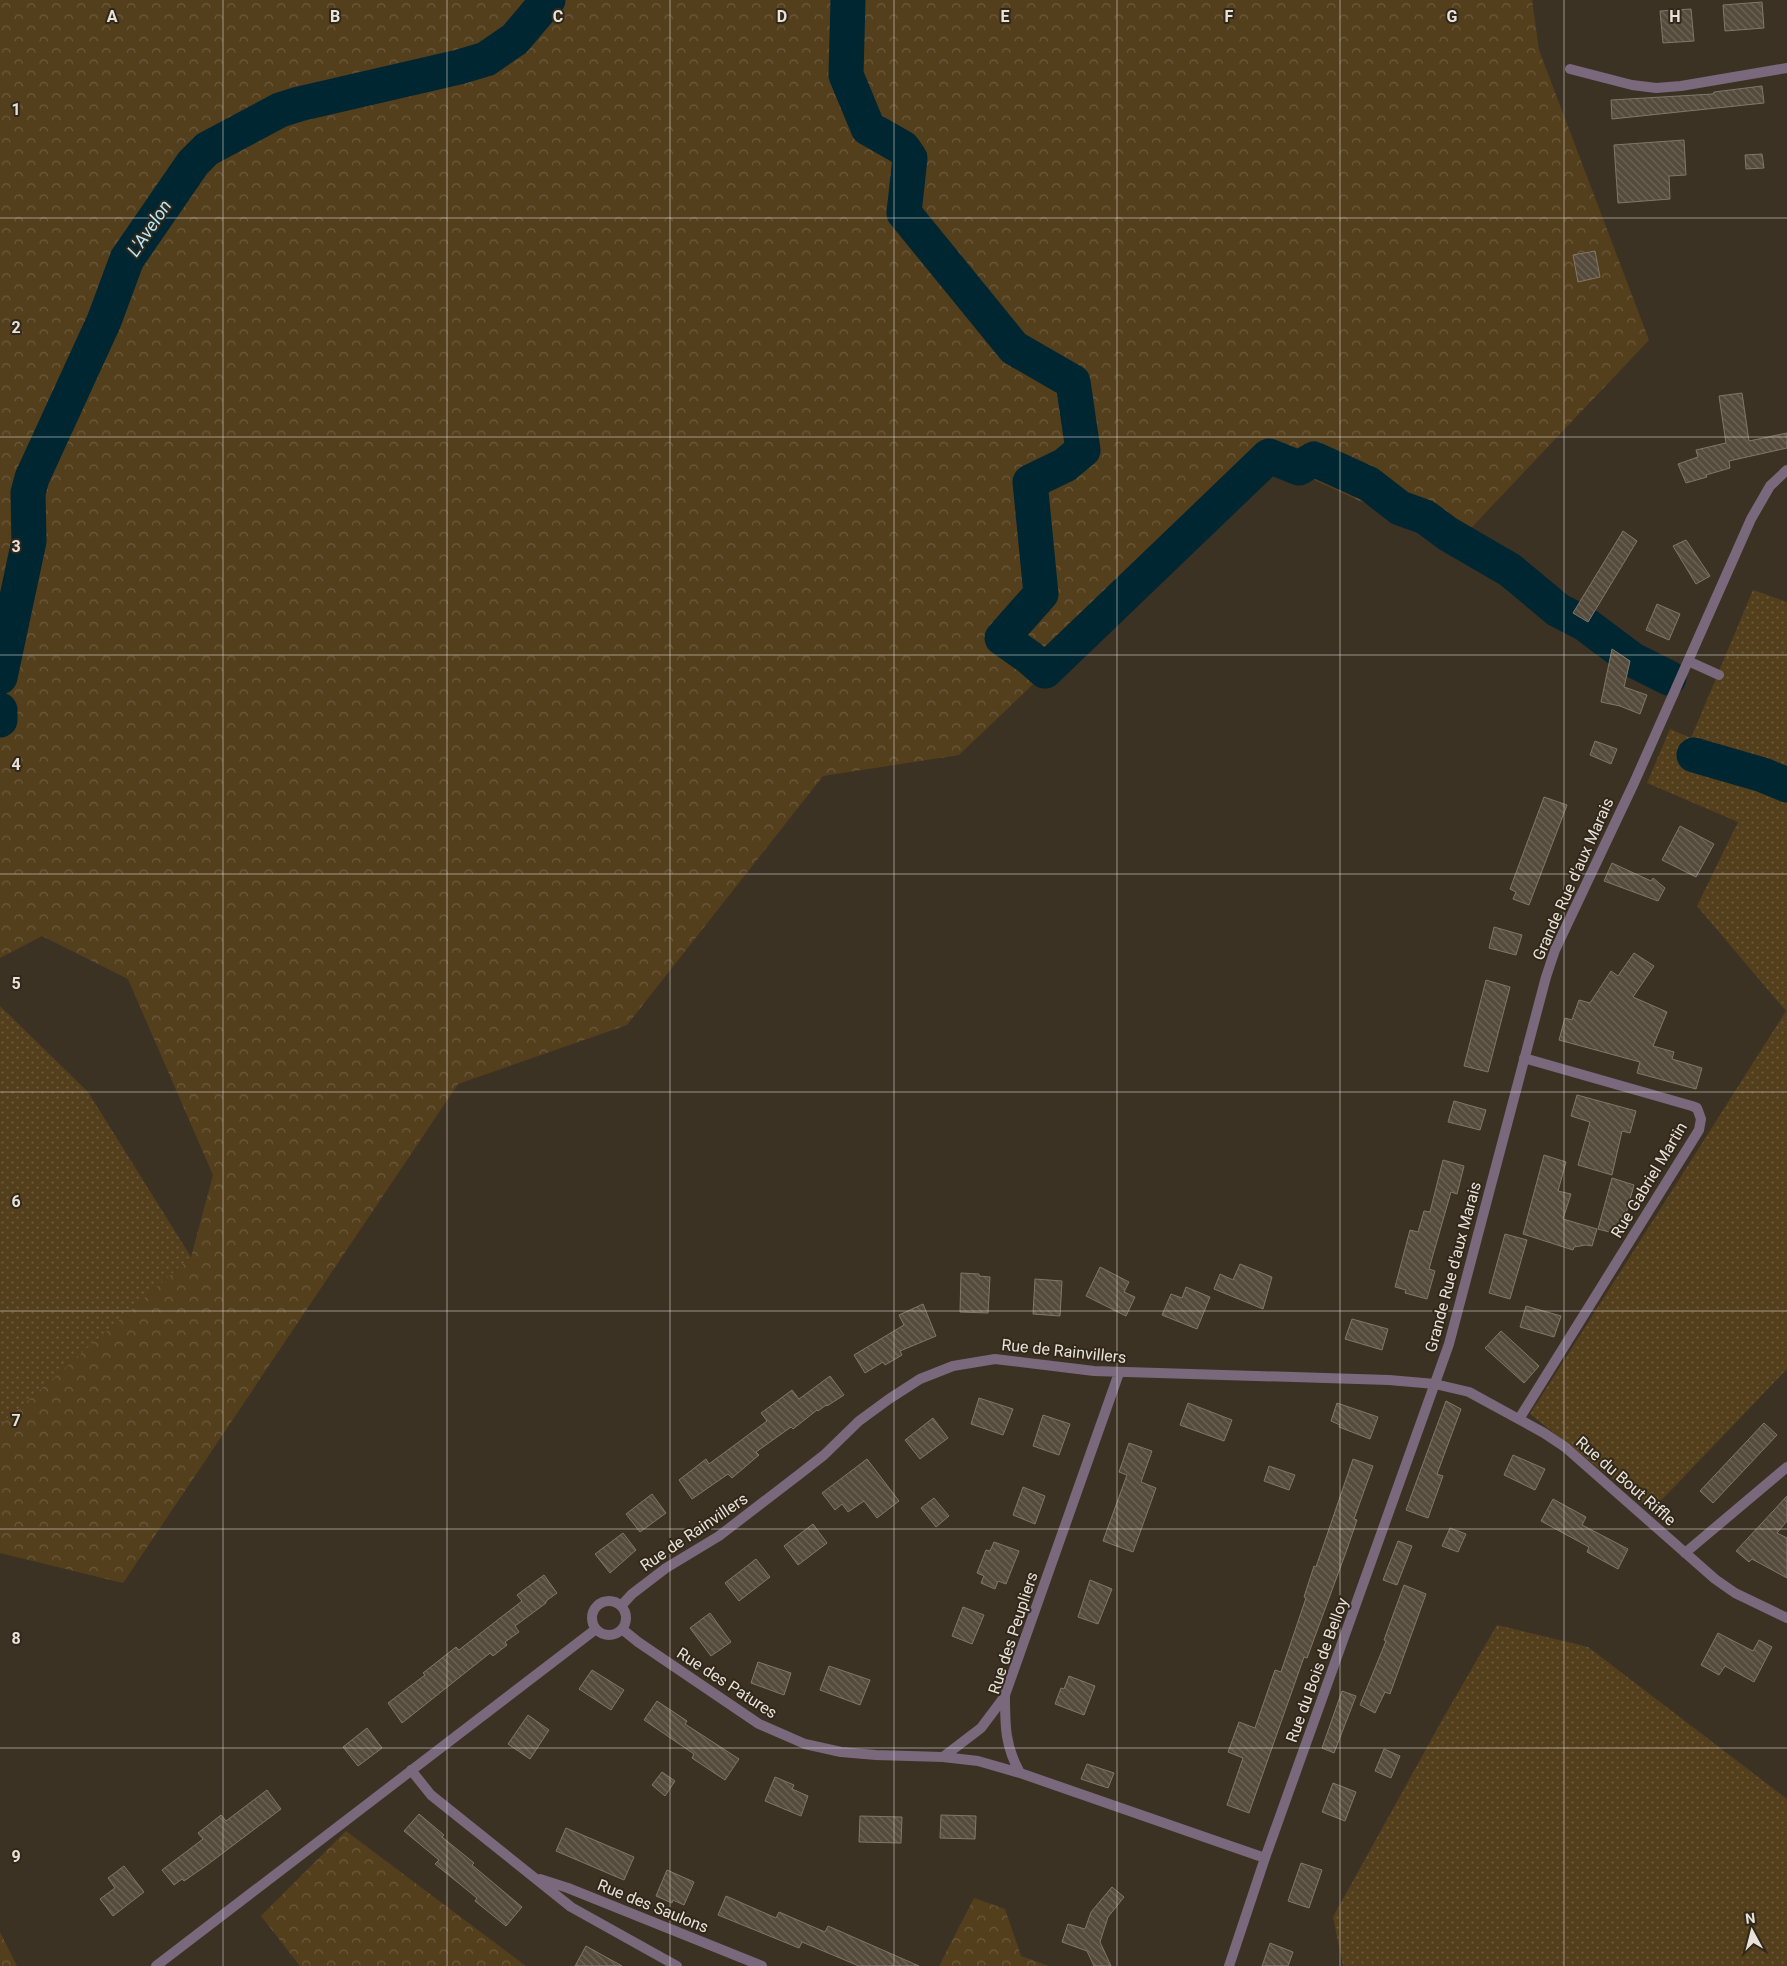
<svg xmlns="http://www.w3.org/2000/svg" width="1787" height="1966" font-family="Roboto,sans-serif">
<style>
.grass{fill:url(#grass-dots)}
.forest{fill:url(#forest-crowns)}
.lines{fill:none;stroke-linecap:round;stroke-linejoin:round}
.river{stroke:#002632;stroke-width:35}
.building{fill:url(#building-back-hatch);stroke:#827767}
.minor{stroke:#7a697c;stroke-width:10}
.grid{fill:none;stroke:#e8e2da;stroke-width:1;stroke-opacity:0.55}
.labels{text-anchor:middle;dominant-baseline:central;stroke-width:4;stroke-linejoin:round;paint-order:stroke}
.street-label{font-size:16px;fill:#e8e2da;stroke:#31281a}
.water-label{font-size:18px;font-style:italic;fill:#b0e8fe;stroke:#31281a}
.grid-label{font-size:16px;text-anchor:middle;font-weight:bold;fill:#e8e2da;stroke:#31281a;stroke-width:4;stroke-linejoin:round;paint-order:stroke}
</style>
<defs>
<pattern id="grass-dots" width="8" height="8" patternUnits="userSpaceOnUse" patternTransform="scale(1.25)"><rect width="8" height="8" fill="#543f1d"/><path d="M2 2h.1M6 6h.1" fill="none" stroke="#6d5a3d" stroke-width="1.8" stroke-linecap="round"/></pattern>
<pattern id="forest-crowns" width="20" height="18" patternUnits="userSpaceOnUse" patternTransform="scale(1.25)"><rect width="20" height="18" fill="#543f1d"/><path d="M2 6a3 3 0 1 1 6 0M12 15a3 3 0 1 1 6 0" fill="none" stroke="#6d5a3d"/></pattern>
<pattern id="building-back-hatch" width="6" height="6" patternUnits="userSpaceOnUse" patternTransform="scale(1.25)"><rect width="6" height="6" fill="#554b3c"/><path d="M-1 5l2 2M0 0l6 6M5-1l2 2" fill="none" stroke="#6d6558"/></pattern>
</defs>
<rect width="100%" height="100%" fill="#3c3224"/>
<!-- grass -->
<path class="grass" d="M1753,590L1787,602V1369L1652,1510L1530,1414L1786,1011L1697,906L1738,822L1647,783L1670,729L1691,738Z
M0,1006L88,1092L191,1257L0,1425Z
M1497,1625L1588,1647L1787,1799V1966H1343L1333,1917L1441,1722Z"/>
<!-- forest -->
<path class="forest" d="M0,0H1532L1539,50L1649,340L1455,545L1269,459L959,755L823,776L627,1025L458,1084L123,1583L0,1553V1425L191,1257L213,1175L128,979L42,936L0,958Z
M346,1831L526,1966H300L261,1916Z
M974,1898L1005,1909L1021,1956L1049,1966H939Z
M0,1932L17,1966H0Z"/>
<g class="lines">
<!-- river -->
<path class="river" d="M848,0L846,75L868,128L903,148L910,158L904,213L1014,348L1073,382L1083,450L1065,465L1030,482L1041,594L1002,638L1029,657L1045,671L1269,456L1299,468L1314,459L1369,484L1400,508L1425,517L1448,534L1510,570L1558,610L1585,624L1633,660L1669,678
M0,677L29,541L28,493L32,478L104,321L127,259L193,163L207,149L280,110L299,104L459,67L486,59L515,39L548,0
M0,710V720
M1694,755L1763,775L1787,785"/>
</g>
<!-- building -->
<path class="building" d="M1762,2L1764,28L1725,31L1723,5Z
M1691,9L1694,41L1663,43L1660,11Z
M1762,86L1764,103L1612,119L1611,100L1713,94L1714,92Z
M1684,140L1686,175L1669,176L1670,199L1618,203L1614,145Z
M1762,154L1764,168L1746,169L1745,155Z
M1595,251L1600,277L1578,282L1573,255Z
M1742,393L1749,441L1787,433V448L1729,461L1730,468L1706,475L1707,477L1686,483L1678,464L1698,457L1696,450L1726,443L1719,396Z
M1623,531L1637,541L1588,622L1573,613Z
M1686,540L1710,576L1696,584L1673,546Z
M1657,604L1680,614L1669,640L1646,630Z
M1612,649L1630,661L1624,687L1647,695L1640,714L1620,706L1601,702Z
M1595,741L1617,749L1611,764L1590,755Z
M1544,797L1567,805L1529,905L1513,899L1516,892L1510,889Z
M1680,826L1714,844L1696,877L1662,860Z
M1612,863L1651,881L1653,878L1665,888L1658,901L1604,881Z
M1494,927L1522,935L1516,955L1489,948Z
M1634,953L1654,966L1633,997L1667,1012L1653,1046L1674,1052L1672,1059L1702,1068L1696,1089L1637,1073L1640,1062L1559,1040L1565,1018L1572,1020L1579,1000L1590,1003L1611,971L1618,976Z
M1486,980L1510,987L1488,1072L1464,1066Z
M1577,1095L1636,1111L1630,1133L1622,1131L1612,1175L1578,1165L1590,1122L1571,1116Z
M1454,1101L1486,1110L1480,1130L1448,1122Z
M1544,1155L1566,1162L1558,1191L1571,1194L1563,1219L1597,1229L1592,1246L1586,1245L1574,1247L1573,1250L1523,1234Z
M1443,1160L1464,1166L1457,1194L1451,1192L1429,1269L1435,1271L1427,1299L1405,1293L1406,1290L1395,1287L1410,1230L1418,1232L1424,1211L1430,1212Z
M1612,1178L1634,1185L1620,1235L1598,1229Z
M1505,1234L1527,1240L1510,1299L1489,1293Z
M1240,1264L1272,1277L1263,1309L1214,1289L1220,1274L1233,1280Z
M1100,1267L1129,1282L1124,1292L1135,1297L1126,1316L1086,1296Z
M961,1273L979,1274V1276L990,1277L988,1313L960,1312Z
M1035,1279L1062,1281L1060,1316L1033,1314Z
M1186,1287L1210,1297L1197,1329L1162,1315L1171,1294L1182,1298Z
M923,1304L936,1336L900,1351L902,1355L885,1365L883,1362L865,1373L854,1355L904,1325L899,1315Z
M1526,1306L1561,1316L1554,1337L1520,1327Z
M1352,1319L1388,1329L1382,1350L1345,1339Z
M1501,1331L1539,1366L1524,1383L1485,1348Z
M830,1376L844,1395L827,1406L826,1405L818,1411L817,1410L793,1429L791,1427L756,1452L759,1455L732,1478L728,1474L692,1499L679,1480L706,1459L709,1464L767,1421L761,1413L792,1390L799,1399Z
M979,1398L1013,1409L1003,1435L971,1424Z
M1446,1401L1461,1409L1437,1474L1443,1476L1428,1518L1406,1510Z
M1188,1403L1232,1420L1224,1441L1180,1425Z
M1337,1403L1378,1417L1370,1439L1339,1427L1340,1425L1331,1421Z
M1043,1415L1070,1424L1059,1455L1033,1446Z
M933,1418L948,1438L920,1459L905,1440Z
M1764,1423L1777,1435L1713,1503L1700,1491Z
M1129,1443L1152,1451L1141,1482L1156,1488L1133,1552L1103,1541L1127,1475L1119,1472Z
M1513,1455L1545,1469L1535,1490L1504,1475Z
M867,1459L899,1501L877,1518L864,1501L848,1512L842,1504L835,1510L822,1493Z
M1353,1459L1373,1466L1354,1519L1357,1520L1346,1552L1307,1658L1304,1657L1249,1813L1227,1805L1243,1758L1228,1752L1239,1722L1255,1728L1275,1670L1281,1672L1306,1598L1304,1597L1314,1566L1316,1567Z
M1269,1466L1295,1475L1289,1490L1264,1481Z
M1023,1487L1045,1496L1035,1524L1013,1515Z
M652,1494L666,1513L640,1532L626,1514Z
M1787,1496V1521L1777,1533L1787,1538V1578L1752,1559L1749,1562L1736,1551Z
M934,1498L949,1516L936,1527L921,1508Z
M1553,1499L1586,1517L1582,1525L1628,1549L1618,1569L1587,1552L1589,1547L1541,1521Z
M813,1524L827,1543L798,1565L784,1546Z
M1450,1528L1466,1534L1458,1552L1442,1546Z
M623,1533L636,1550L610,1573L595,1554Z
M1398,1541L1412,1546L1397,1585L1383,1580Z
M994,1542L1019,1551L1006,1584L998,1581L995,1589L981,1583L984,1576L977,1573L986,1550L990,1551Z
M756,1559L770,1577L739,1601L725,1583Z
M544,1575L557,1593L546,1601V1603L515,1626L519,1632L505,1642L507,1645L493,1656L490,1653L402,1723L388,1703L425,1675L423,1673L456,1647L459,1650L522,1601L517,1595Z
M1090,1580L1112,1589L1098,1624L1078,1617Z
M1404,1585L1426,1594L1390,1694L1385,1692L1375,1713L1360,1705L1386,1641L1384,1640Z
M963,1607L984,1615L972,1644L952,1636Z
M710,1613L731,1642L711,1656L690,1628Z
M1718,1633L1753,1651L1759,1640L1772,1647L1754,1682L1725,1666L1719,1675L1701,1665Z
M758,1662L791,1673L784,1695L751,1683Z
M829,1666L870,1680L860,1705L820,1690Z
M592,1670L624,1690L611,1710L579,1689Z
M1069,1676L1095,1686L1084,1715L1055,1704L1061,1688L1064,1689Z
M1342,1691L1356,1696L1334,1753L1322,1748Z
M657,1701L687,1721L685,1724L739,1759L725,1780L692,1758L694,1754L644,1720Z
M528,1715L549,1730L530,1759L508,1744Z
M367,1728L382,1748L358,1766L343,1747Z
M1384,1749L1400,1756L1391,1778L1375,1771Z
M1087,1764L1114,1773L1108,1788L1081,1779Z
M662,1772L675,1781L665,1796L652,1785Z
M775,1777L794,1785L792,1789L808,1796L801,1816L765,1801Z
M1333,1783L1356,1792L1345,1821L1322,1812Z
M267,1790L281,1809L207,1865L184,1881L182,1879L174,1885L162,1870L203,1839L198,1833L221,1815L226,1821Z
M419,1814L444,1835L442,1837L474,1863L472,1865L522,1907L506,1926L475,1901L477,1898L435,1864L439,1860L404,1831Z
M941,1815L976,1816L975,1839L940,1838Z
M860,1816L902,1817L901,1843L859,1842Z
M566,1828L634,1857L624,1880L556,1851Z
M1301,1863L1322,1870L1309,1908L1288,1901Z
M124,1866L144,1892L113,1916L100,1899L115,1888L108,1878Z
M667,1870L694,1882L684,1905L673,1900L672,1903L656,1896Z
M1112,1887L1124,1897L1108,1917L1100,1942L1111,1966H1094L1087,1951L1062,1942L1068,1924L1085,1929L1091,1912Z
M726,1896L776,1918L779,1912L825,1932L828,1926L919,1966H859L802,1942L799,1948L718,1915Z
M1270,1943L1293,1952L1288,1966H1262Z
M586,1946L622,1966H575Z"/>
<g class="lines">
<!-- minor -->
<path class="minor" d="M1570,69L1632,85L1656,88L1681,86L1787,68
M1688,661L1719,675
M1119,1373L1005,1695C1005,1726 1005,1746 1020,1773L1265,1858
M1519,1419L1699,1130L1701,1119L1697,1108L1692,1106L1524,1058
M1685,1553L1787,1467
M592 1618a17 17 0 1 1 34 0a17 17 0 1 1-34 0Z
M621,1606L632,1594L666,1568L719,1536L801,1473L824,1455L859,1421L889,1399L920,1379L953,1366L995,1359L1094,1371L1389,1380L1435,1384L1469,1392L1544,1433L1565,1447L1715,1579L1735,1593L1787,1618
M622,1629L638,1642L759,1724L805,1744L841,1752L876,1755L943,1757L981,1728L1005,1696
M943,1757L978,1761L1020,1773
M411,1770L431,1795L571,1907L677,1966
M540,1879L568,1888L762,1966
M156,1966L596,1629
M1229,1966L1265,1858L1449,1344L1546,977L1555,950L1634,783L1751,519L1770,486L1787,470"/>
</g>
<!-- grid -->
<path class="grid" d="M223,0V1966M447,0V1966M670,0V1966M894,0V1966M1117,0V1966M1340,0V1966M1564,0V1966M0,218H1787M0,437H1787M0,655H1787M0,874H1787M0,1092H1787M0,1311H1787M0,1529H1787M0,1748H1787"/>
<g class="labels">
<!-- street labels -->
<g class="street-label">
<text transform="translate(1573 879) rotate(-66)">Grande Rue d'aux Marais</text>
<text transform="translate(1649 1180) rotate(-59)">Rue Gabriel Martin</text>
<text transform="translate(1453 1267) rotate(-75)">Grande Rue d'aux Marais</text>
<text transform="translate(1064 1351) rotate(6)">Rue de Rainvillers</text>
<text transform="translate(1626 1481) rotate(41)">Rue du Bout Riffle</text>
<text transform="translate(694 1532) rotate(-34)">Rue de Rainvillers</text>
<text transform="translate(1013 1633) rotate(-72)">Rue des Peupliers</text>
<text transform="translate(1317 1670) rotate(-70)">Rue du Bois de Belloy</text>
<text transform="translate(727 1683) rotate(33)">Rue des Patures</text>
<text transform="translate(653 1906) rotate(22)">Rue des Saulons</text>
</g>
<!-- water labels -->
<g class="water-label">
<text transform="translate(149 228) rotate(-56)">L'Avelon</text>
</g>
</g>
<g class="grid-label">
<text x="112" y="22">A</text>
<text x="335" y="22">B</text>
<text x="558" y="22">C</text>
<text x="782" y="22">D</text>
<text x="1005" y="22">E</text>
<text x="1229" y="22">F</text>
<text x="1452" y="22">G</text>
<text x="1675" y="22">H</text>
<text x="16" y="115">1</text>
<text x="16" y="333">2</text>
<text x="16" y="552">3</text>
<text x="16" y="770">4</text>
<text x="16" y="989">5</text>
<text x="16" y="1207">6</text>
<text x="16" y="1426">7</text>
<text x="16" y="1644">8</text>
<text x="16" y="1862">9</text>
</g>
<!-- north arrow -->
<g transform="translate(1752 1931) rotate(353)" stroke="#31281a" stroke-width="4" paint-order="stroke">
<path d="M0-4L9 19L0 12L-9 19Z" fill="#e8e2da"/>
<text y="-8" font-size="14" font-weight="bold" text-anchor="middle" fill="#e8e2da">N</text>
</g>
</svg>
